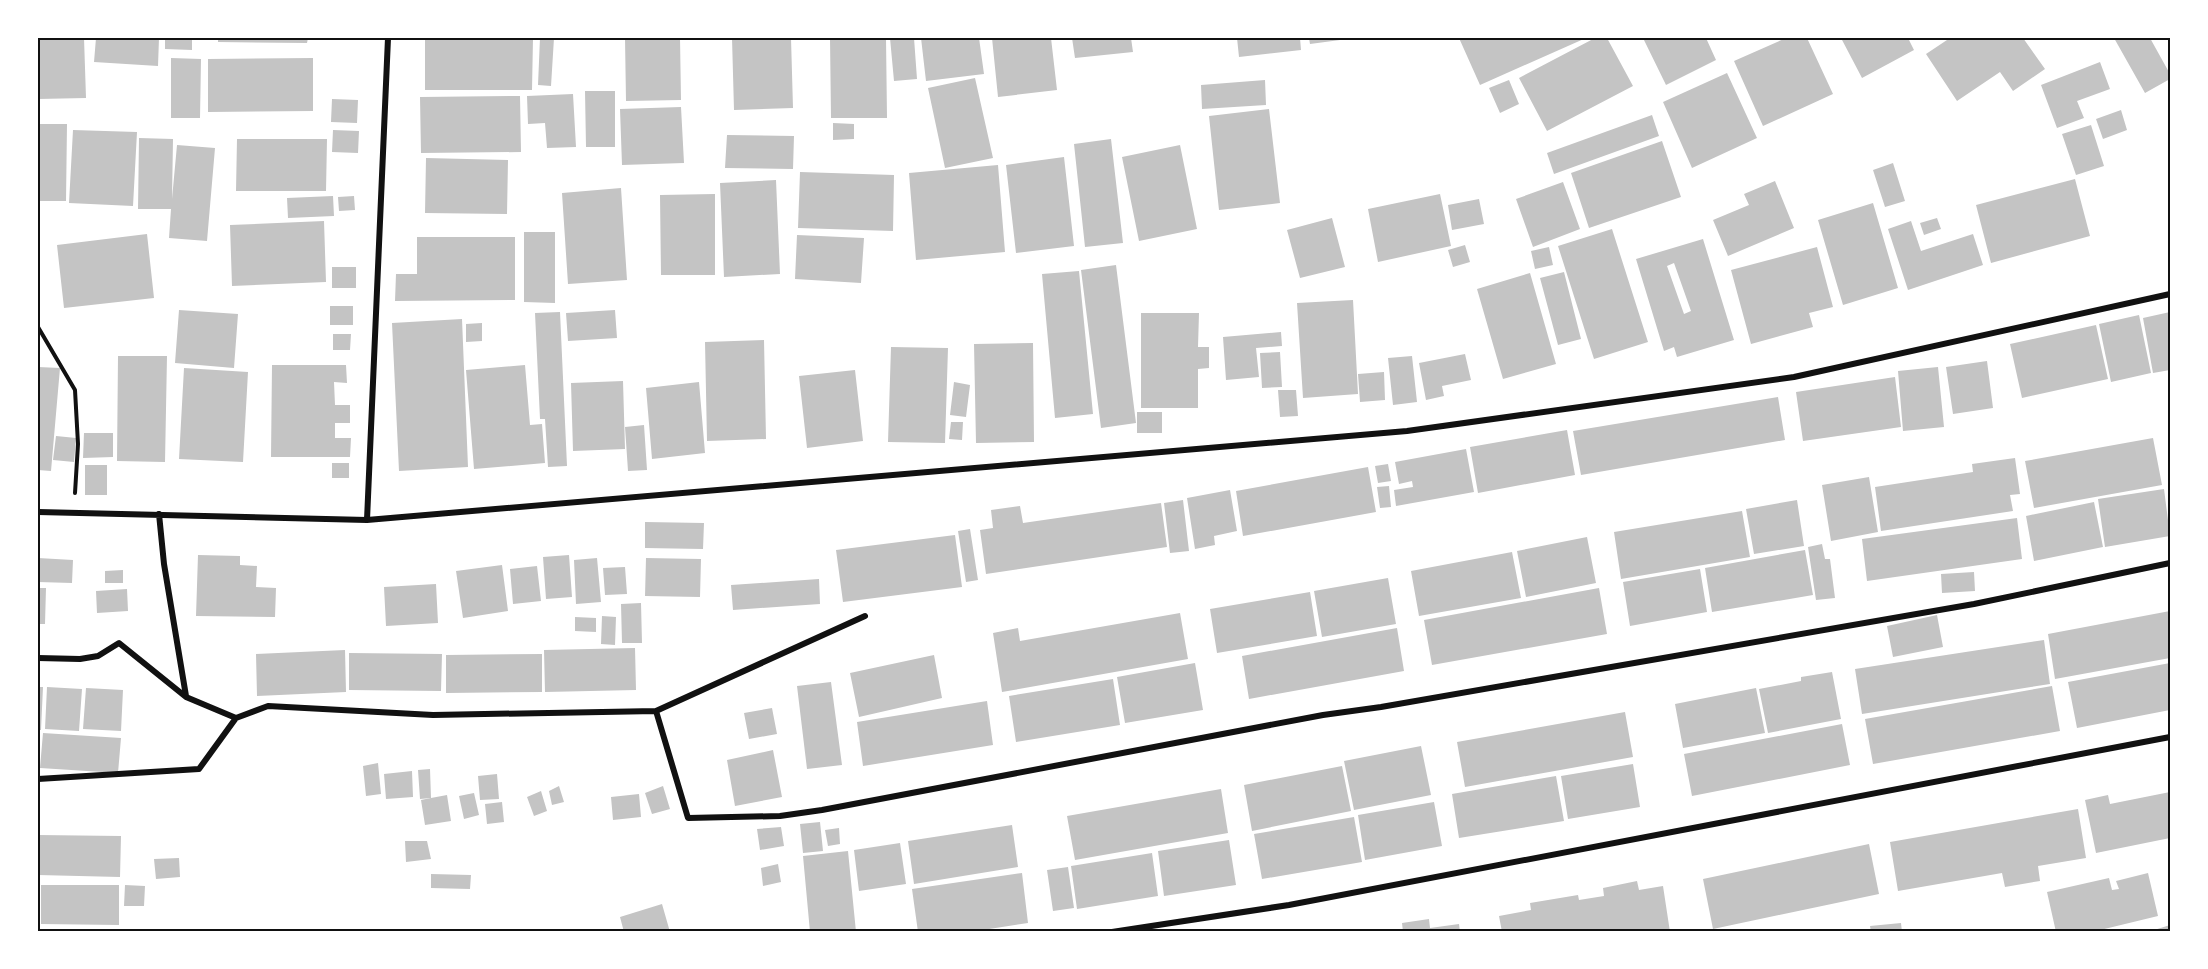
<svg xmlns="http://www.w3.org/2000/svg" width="2208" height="969" font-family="Quicksand,sans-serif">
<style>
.building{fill:#c4c4c4;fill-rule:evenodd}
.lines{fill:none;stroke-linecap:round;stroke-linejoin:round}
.path{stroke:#111;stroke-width:4}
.minor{stroke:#111;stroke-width:6}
.neatline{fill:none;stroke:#111;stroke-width:2}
</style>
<rect width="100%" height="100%" fill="#fff"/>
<!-- building -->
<path class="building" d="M38,38H84L86,98L38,99Z
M96,38H159L158,66L94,62Z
M165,38H192V50L165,49Z
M218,38H308L307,43L218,42Z
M425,38H533L532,90H425Z
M540,38H554L551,86L538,85Z
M625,38H680L681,100L626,101Z
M732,38H791L793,108L734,110Z
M830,38H886L887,118H831Z
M890,38H914L917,79L894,81Z
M921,38H979L984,74L926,81Z
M992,38H1051L1057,90L998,97Z
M1072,38H1131L1133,52L1075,58Z
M1237,38H1300L1301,50L1239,57Z
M1309,38H1339L1340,40L1310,44Z
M1459,38H1586L1480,85Z
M1595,38H1607L1633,86L1547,131L1519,78Z
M1643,38H1706L1716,60L1666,85Z
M1786,38H1807L1833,94L1763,126L1734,61Z
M1841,38H1908L1914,50L1862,78Z
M1950,38H2023L2045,69L2013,91L2000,72L1957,101L1926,54Z
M2114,38H2150L2170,74V79L2145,93Z
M171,58L201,59L200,118H171Z
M313,58V111L208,112V59Z
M2100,62L2110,89L2077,101L2084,118L2057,128L2041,85Z
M1727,73L1757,138L1692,168L1663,102Z
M975,78L993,158L945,168L928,88Z
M1265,80L1266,105L1202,109L1201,85Z
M1509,80L1519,104L1500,113L1489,88Z
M585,91H615V147H586Z
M573,94L576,147L547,148L545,123L528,124L527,96Z
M520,96L521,152L421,153L420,97Z
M332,99L358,100L357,123L331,122Z
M681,107L684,163L622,165L620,109Z
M1269,109L1280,203L1219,210L1209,116Z
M2121,110L2127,130L2103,139L2096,119Z
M1652,115L1659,136L1554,174L1547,153Z
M833,123L854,124V139L833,140Z
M38,124H67L66,201H38Z
M2091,125L2104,166L2076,175L2062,134Z
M73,130L137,132L133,206L69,203Z
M333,130L359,131L358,153L332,152Z
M727,135L794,136L793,169L725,168Z
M139,138L173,139L172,199L177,145L215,148L207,241L169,238L171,209H138Z
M237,139H327L326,191H236Z
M1111,139L1123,243L1085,247L1074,144Z
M1662,141L1681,197L1589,228L1571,173Z
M1180,145L1197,229L1139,241L1122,157Z
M1064,157L1074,246L1016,253L1006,165Z
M426,158L508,160L507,214L425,213Z
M1893,163L1905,201L1885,207L1873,170Z
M998,165L1005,252L916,260L909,173Z
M800,172L894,175L893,231L798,228Z
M2075,179L2090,236L1991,263L1976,205Z
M776,180L780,274L724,277L720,183Z
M1775,181L1794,228L1728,256L1713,220L1749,205L1744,194Z
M1563,182L1580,229L1533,247L1516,199Z
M621,188L627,280L568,284L562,193Z
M715,194V275H661L660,195Z
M1440,194L1451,246L1378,262L1368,209Z
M333,196L334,216L288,218L287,198Z
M354,196L355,210L339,211L338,197Z
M1479,199L1484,224L1452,230L1448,205Z
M1873,203L1898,288L1843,305L1818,220Z
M1332,218L1345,267L1300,278L1287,230Z
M1937,218L1941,229L1924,235L1920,223Z
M324,221L326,282L232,286L230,225Z
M1911,221L1921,251L1973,234L1983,265L1908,290L1888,229Z
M1612,229L1648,342L1594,359L1558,246Z
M524,232H555V303L524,302Z
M147,234L154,298L64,308L57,245Z
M797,235L864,238L861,283L795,279Z
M417,237H515V300L395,301L396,274H417Z
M1703,239L1734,340L1677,357L1674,347L1664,351L1636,259ZM1674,263L1691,311L1684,314L1667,266Z
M1465,245L1470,262L1453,267L1448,250Z
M1549,247L1553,265L1535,269L1531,251Z
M1817,247L1833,307L1809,313L1813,327L1751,344L1731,270Z
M1116,265L1136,423L1101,428L1081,270Z
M332,267H356V288H332Z
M1079,271L1093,414L1055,418L1042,274Z
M1564,272L1581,339L1558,345L1540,278Z
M1530,273L1556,364L1503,379L1477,289Z
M1353,300L1358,394L1303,398L1297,303Z
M330,306H353V325H330Z
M179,310L238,314L234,368L175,363Z
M615,310L617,338L568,341L566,313Z
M560,312L567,466L548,467L545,419H540L535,313Z
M2170,312V370L2153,373L2143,318Z
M1141,313H1199L1198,347H1209V368L1198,369V408H1141Z
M2139,315L2151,373L2111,382L2099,324Z
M462,319L468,467L399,471L392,323Z
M482,323V341L466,342V324Z
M2096,325L2108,379L2022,398L2010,344Z
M1281,332L1282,346L1256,348L1259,377L1226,380L1223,337Z
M333,334H351L350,350H333Z
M764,340L766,439L707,441L705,342Z
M1033,343L1034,442L976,443L974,344Z
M891,347L948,348L945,443L888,442Z
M1280,352L1282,387L1262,388L1260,353Z
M1465,354L1471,380L1442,386L1444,396L1426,400L1419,363Z
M118,356H167L165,462L117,461Z
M1412,356L1417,402L1393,405L1388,358Z
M1987,361L1993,408L1953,414L1946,367Z
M272,365H346L347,383L334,382L335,405H350V423H335V438H351L350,457H271Z
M525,365L530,425L542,424L545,463L474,469L466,370Z
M38,367L60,368L51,471L38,470Z
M1938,367L1944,427L1903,431L1898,371Z
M184,368L248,372L243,462L179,459Z
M855,370L863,441L807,448L799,376Z
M1384,372L1385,400L1360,402L1358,374Z
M1895,377L1901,427L1803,441L1796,392Z
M623,381L625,449L573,451L571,383Z
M699,382L705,453L652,459L646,388Z
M954,382L970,385L966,417L950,415Z
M1278,390H1296L1298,416L1280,417Z
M1778,397L1785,440L1581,475L1573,431Z
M1137,412H1162V433H1137Z
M951,422H963L962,440L949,439Z
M644,425L647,470L628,471L625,427Z
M1567,430L1575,475L1478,493L1470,447Z
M84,433H113V457L83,458Z
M56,436L76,438L74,462L53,460Z
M2153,438L2162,485L2034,508L2025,461Z
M1466,449L1474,492L1396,506L1394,490L1413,487L1412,481L1399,484L1395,462Z
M2015,458L2020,494L2010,495L2013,511L1881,531L1875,487L1973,472L1972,464Z
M332,463H349V478H332Z
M1388,464L1391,481L1378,483L1375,466Z
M85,465H107V495H85Z
M1368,467L1376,512L1243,536L1236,491Z
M1869,477L1878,532L1831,541L1822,485Z
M1389,486L1391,507L1380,508L1377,487Z
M2164,489L2170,536L2105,547L2098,499Z
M1230,490L1237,531L1214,536L1215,545L1195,549L1187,498Z
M1183,500L1189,551L1170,553L1164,503Z
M1797,500L1804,546L1754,554L1746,509Z
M2094,502L2103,547L2034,561L2026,516Z
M1161,503L1167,547L986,574L980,530L993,528L991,510L1020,506L1023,523Z
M1742,511L1750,557L1621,579L1614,532Z
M2017,518L2022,559L1867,581L1862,539Z
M645,522L704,523L703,549L645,548Z
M970,529L978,580L966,582L958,531Z
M955,535L962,587L843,602L836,550Z
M1587,537L1596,583L1526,597L1517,551Z
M1822,544L1825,559H1830L1835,598L1816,600L1808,547Z
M1805,550L1813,595L1712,612L1705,568Z
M1512,552L1521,598L1419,616L1411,571Z
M198,555L240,556V565L257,566L256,587L276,588L275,617L196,616Z
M569,555L572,597L546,599L543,557Z
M38,558L73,560L72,583L38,582Z
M597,558L601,602L576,604L574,560Z
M646,558L701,559L700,597L645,596Z
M502,565L508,611L463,618L456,571Z
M537,566L541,601L513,604L510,569Z
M625,567L627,594L605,595L603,568Z
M1700,569L1707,612L1630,626L1623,582Z
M123,570V583H105V571Z
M1974,572L1975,591L1942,593L1941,574Z
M1388,578L1396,624L1322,637L1314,591Z
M819,579L820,604L733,610L731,585Z
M436,584L438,623L386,626L384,587Z
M38,588H46L45,624H38Z
M1599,588L1607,634L1432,665L1424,620Z
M127,589L128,611L97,613L96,591Z
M1310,592L1317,636L1217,653L1210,609Z
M641,603L642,643H622L621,604Z
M2170,611V658L2055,679L2048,634Z
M1180,613L1188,659L1002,692L993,633L1018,628L1020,641Z
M1937,615L1943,647L1893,657L1887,626Z
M602,616L616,617L615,645L601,644Z
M575,617L596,618V632L575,631Z
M1397,628L1404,671L1249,699L1242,656Z
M2044,640L2050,684L1862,714L1855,669Z
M635,648L636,690L545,692L544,650Z
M345,650L346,692L257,696L256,654Z
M349,653L442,654L441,691L349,690Z
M542,654V692L446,693V655Z
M934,655L942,698L859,717L850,673Z
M1195,663L1203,710L1125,723L1117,677Z
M2170,663V710L2077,728L2068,682Z
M1832,672L1841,719L1768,733L1759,689L1801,681V677Z
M1113,679L1120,725L1016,742L1009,696Z
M831,682L842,765L807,769L797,686Z
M2052,686L2060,731L1873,764L1865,719Z
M38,687H43L41,730H38Z
M47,687L82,689L79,731L45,729Z
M86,688L123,690L121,731L83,729Z
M1756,688L1765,733L1683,748L1675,704Z
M987,701L993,745L863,766L857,722Z
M772,708L777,734L749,739L744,713Z
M1625,712L1633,757L1465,787L1457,742Z
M1842,724L1850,765L1692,796L1684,754Z
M43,733L121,738L118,773L40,768Z
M1421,746L1431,795L1354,810L1344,761Z
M773,750L782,797L735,806L727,760Z
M378,763L381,794L366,796L363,766Z
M1633,764L1640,807L1568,819L1561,776Z
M1342,766L1351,811L1252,831L1244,785Z
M430,769L431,798L447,795L451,821L425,825L421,800L431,798L420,799L418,770Z
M412,771L413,797L386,799L384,774Z
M497,774L499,799L480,800L478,776Z
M1556,776L1564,821L1459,838L1452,794Z
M559,786L564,802L552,805L549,791Z
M663,786L670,809L652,814L645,793Z
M1221,789L1228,833L1075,860L1067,816Z
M541,791L547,811L534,816L527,797Z
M2170,792V838L2096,853L2085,800L2108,795L2110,804Z
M474,793L479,815L464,819L459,796Z
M639,794L641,817L613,820L611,797Z
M502,802L504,822L487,824L485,804Z
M1434,802L1442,846L1365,860L1358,815Z
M2078,809L2086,858L2038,866L2040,881L2005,887L2002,873L1898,891L1890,842Z
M1354,817L1362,862L1262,879L1254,834Z
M820,822L823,851L803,853L800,824Z
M1012,825L1018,867L914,884L908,841Z
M781,827L784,846L760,850L757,829Z
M839,828L840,844L828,846L825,830Z
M38,835L121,836L120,877L38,875Z
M1229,840L1236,885L1164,896L1158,851Z
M405,841H427L431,859L406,862Z
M900,843L906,884L859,891L854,850Z
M1869,844L1879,894L1713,929L1703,879Z
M848,851L856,932H810L803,856Z
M1152,853L1158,896L1077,909L1071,866Z
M179,858L180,877L156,879L154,859Z
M778,864L781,882L763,886L761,868Z
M1068,867L1074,908L1053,911L1047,870Z
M1022,873L1028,923L970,932H918L912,889Z
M2148,873L2158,916L2092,932H2056L2047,892L2109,878L2112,890L2119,889L2116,881Z
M431,874L471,875L470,889L431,888Z
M1637,881L1639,890L1663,886L1670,932H1502L1499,916L1531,910L1530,903L1578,895L1579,900L1604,896L1603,888Z
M41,885H119V925L41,924Z
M125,885L145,886L144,906H124Z
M662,904L670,932H624L620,917Z
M1429,919L1430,928L1459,924L1460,932H1403L1402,923Z
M1901,923L1902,932H1871L1870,926Z
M2170,925V932H2151V931Z"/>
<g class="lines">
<!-- path -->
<path class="path" d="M38,327L75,390L78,444L75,493"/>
<!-- minor -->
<path class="minor" d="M38,512L367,520L1407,431L1794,377L2170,294
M159,514L164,564L186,696
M367,520L388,38
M38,658L80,659L98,656L119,643L186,697L236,718
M656,711L688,818L780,816L822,810L1323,715L1381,707L1974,604L2170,563
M38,779L199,769L236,718L268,706L433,715L656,711L865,616
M1112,932L1289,905L2170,737"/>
</g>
<!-- border -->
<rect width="2208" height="969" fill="none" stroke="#ffffff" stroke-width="78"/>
<rect x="39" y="39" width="2130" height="891" class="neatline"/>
</svg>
